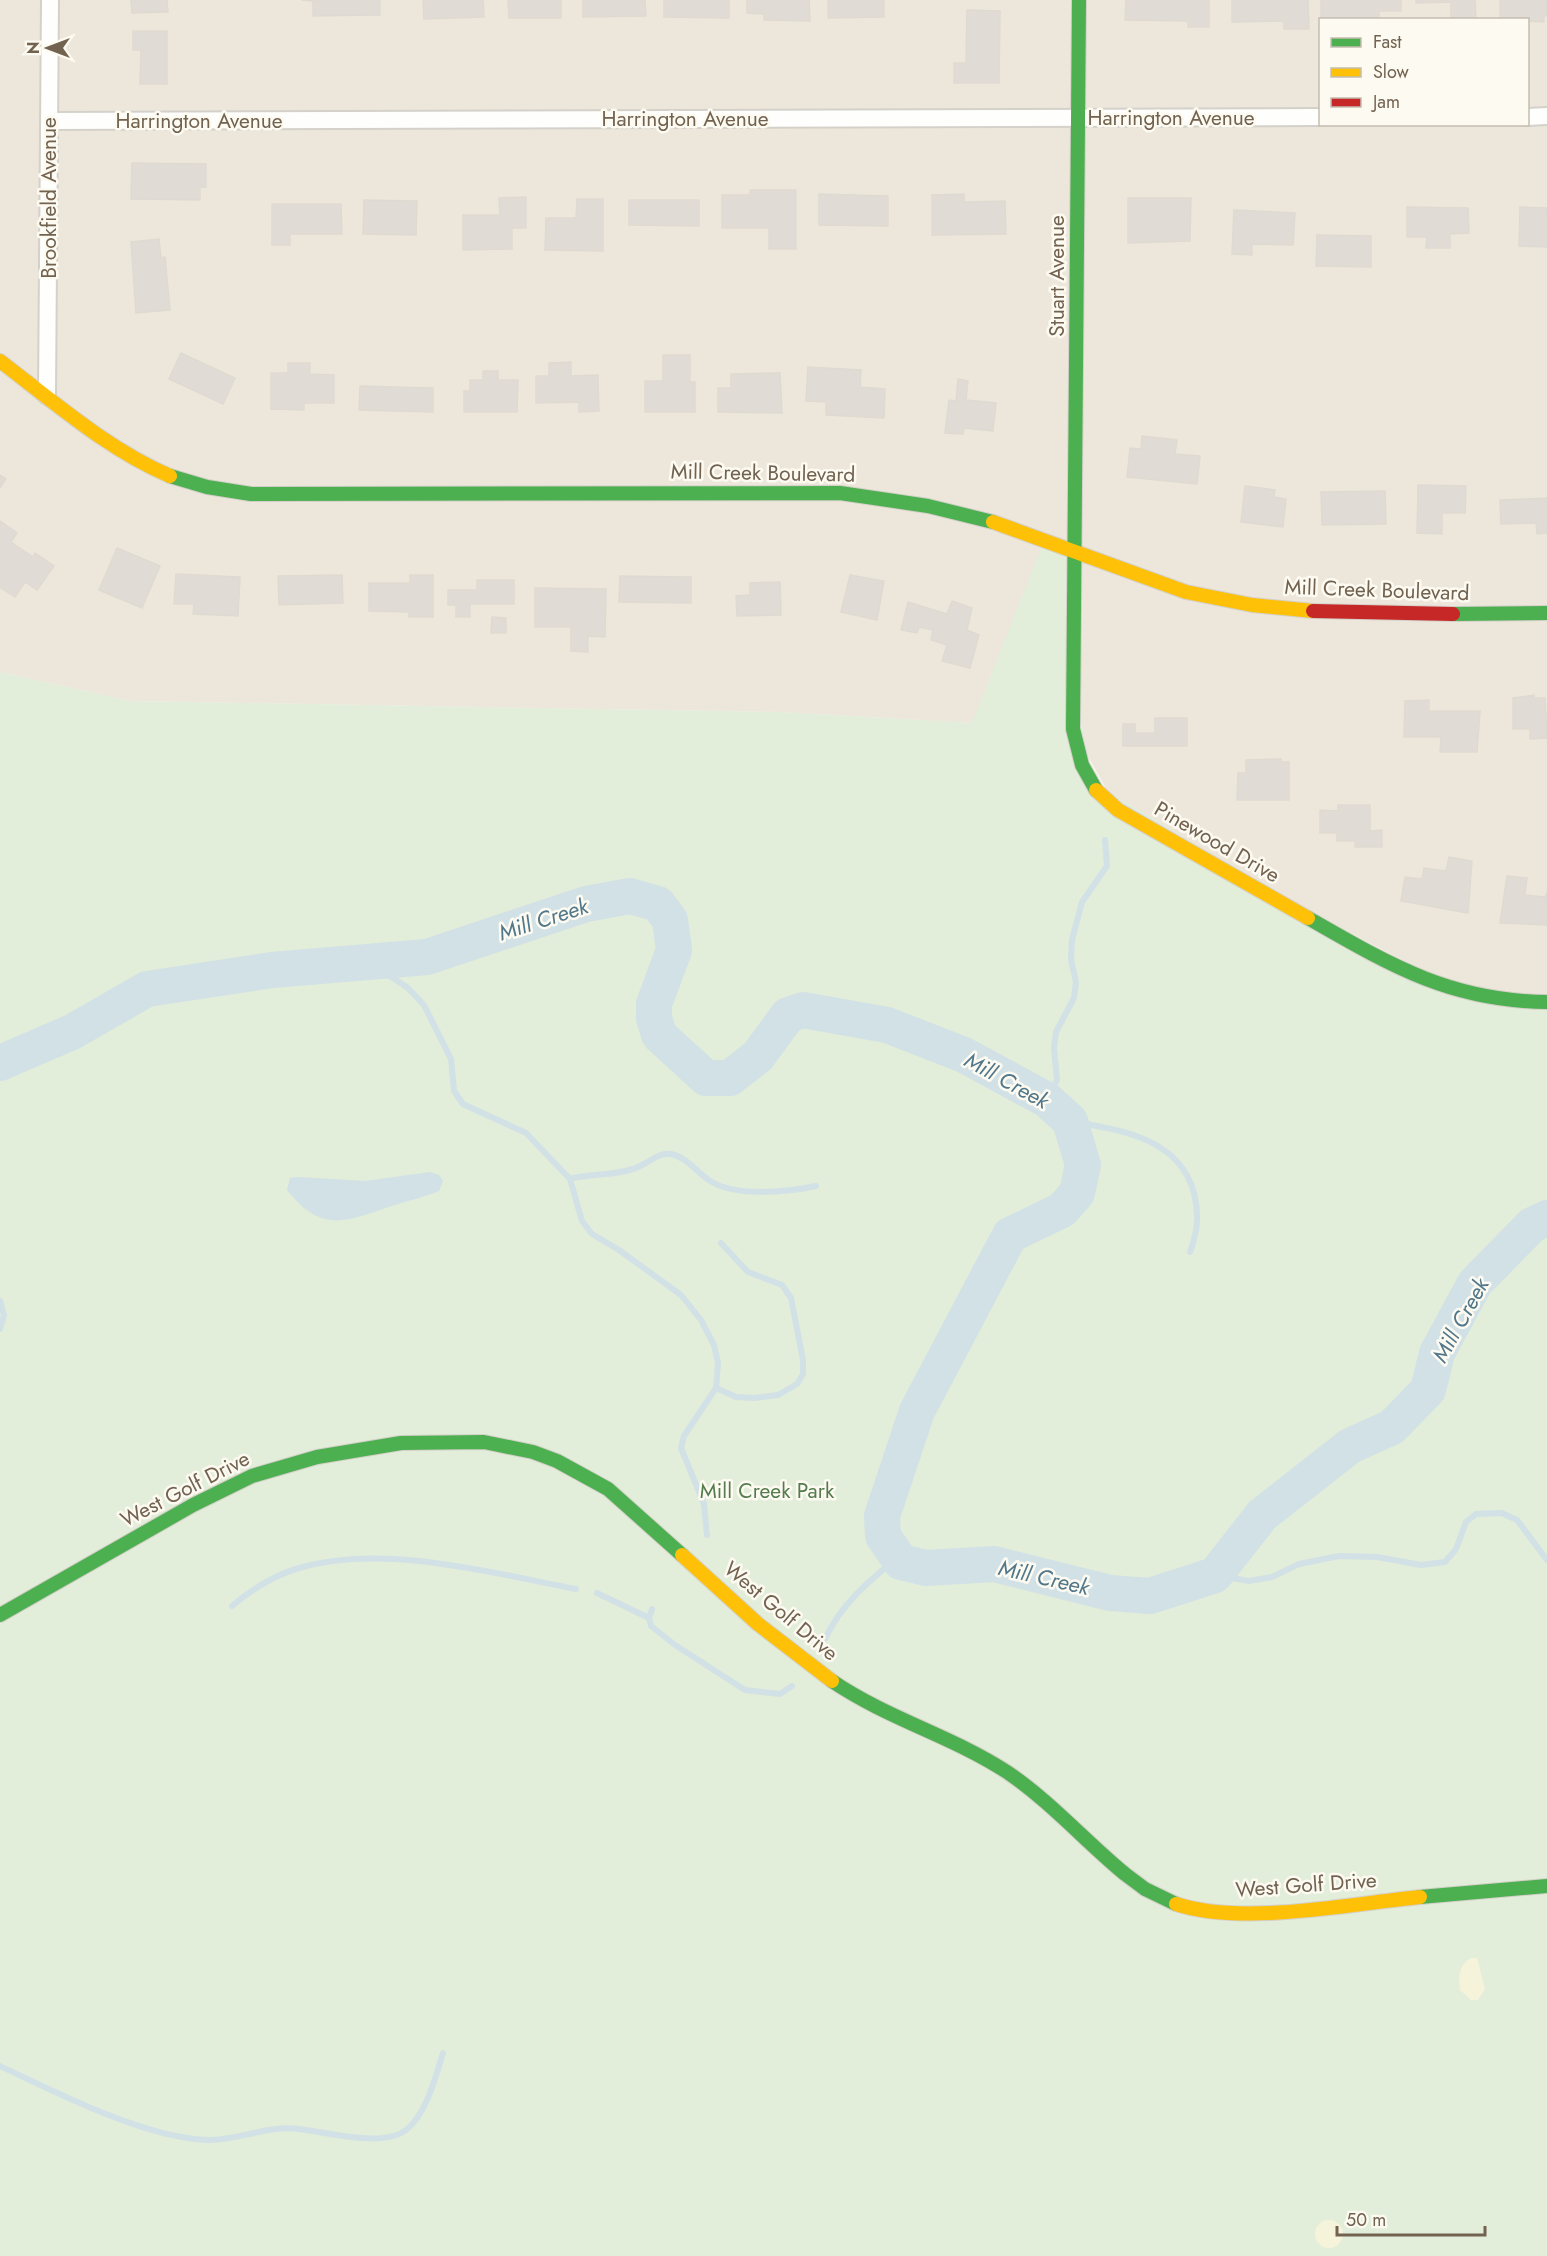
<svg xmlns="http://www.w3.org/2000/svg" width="1547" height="2256" font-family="Jost,sans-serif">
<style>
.residential{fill:#ede7db;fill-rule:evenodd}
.green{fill:#e2edda}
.sand{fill:#f5f4da}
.water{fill:#d1e1e6}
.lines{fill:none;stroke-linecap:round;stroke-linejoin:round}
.stream{stroke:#d1e1e6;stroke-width:6}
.river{stroke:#d1e1e6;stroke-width:36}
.building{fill:#e0dbd4;stroke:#dfdad1;stroke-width:1.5}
.street-casing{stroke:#d4d1ca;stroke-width:20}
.fast-casing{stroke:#d4d0c9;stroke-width:16}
.slow-casing{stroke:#d4d0c9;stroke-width:16}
.jam-casing{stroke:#d4d0c9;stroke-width:16}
.street{stroke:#fefefc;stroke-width:16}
.fast{stroke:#4caf50;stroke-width:14}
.slow{stroke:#ffc107;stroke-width:14}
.jam{stroke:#c62828;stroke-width:14}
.labels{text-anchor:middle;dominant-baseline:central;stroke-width:5;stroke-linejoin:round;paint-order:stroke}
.street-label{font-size:21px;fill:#726250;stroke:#fdfaf1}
.park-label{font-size:21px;fill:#547c4d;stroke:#fdfaf1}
.water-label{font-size:22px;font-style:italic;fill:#50778a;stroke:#fdfaf1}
</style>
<rect width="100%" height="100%" fill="#f6f5ee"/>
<!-- residential -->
<path class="residential" d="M0,0H1547V1002L1470,996L1118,810L1073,729L782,712L130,701L0,672ZM1320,20H1528V124H1320Z"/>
<!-- green -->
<path class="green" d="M1044,541L1076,553L1085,777L1392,966L1547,1002V2256H0V672L130,701L782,712L972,723Z"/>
<!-- sand -->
<path class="sand" d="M1471,1958H1477L1485,1989L1478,2000H1471L1460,1990C1458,1976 1459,1965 1471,1958Z
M1315 2234a14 14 0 1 1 28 0a14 14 0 1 1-28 0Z"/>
<!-- water -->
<path class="water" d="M430,1172L439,1175L443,1181L439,1191C425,1197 410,1200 395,1205C348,1220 323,1236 287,1190L290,1178L298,1177L365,1181Z"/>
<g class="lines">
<!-- stream -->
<path class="stream" d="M369,962L408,988L424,1005L451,1059L454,1091L463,1104L526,1133L570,1179L582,1221L592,1234L619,1250L681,1295L701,1320L714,1345L718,1363L716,1388L684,1436L681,1448L704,1504L707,1535
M1047,1100L1057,1080L1054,1048L1056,1032L1074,998L1076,982L1071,960L1072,940L1082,902L1107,866L1105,840
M1070,1121C1119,1130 1179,1137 1194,1193C1199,1214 1198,1231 1190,1252
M570,1179C592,1173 618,1176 638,1167C649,1163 658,1152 671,1154C687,1157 698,1174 712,1182C738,1197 788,1192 816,1186
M0,1301L4,1315L0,1329
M716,1388L736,1397L755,1398L778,1395L797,1384L803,1374V1360L791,1298L782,1285L748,1272L721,1243
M1215,1575L1249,1581L1272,1577L1299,1564L1339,1556L1377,1557L1421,1565L1445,1562L1456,1549L1466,1522L1476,1514L1502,1513L1517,1520L1547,1560
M597,1593L649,1618
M232,1606C251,1590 275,1575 299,1568C384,1543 491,1573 576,1589
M652,1609L649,1618L651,1626L675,1645L745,1690L780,1694L792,1686
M825,1639C841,1604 868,1582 898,1557
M0,2066C57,2093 147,2139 209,2140C240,2140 268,2125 299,2129C326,2132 383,2148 406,2130C427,2113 435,2078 443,2053"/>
<!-- river -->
<path class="river" d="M0,1063L72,1032L147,989L272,970L427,957L586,904L630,896L658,904L670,920L674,950L654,1004V1018L659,1035L706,1078H730L758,1056L788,1015L803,1010L887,1025L964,1055L1047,1100L1070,1121L1083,1165L1077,1193L1062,1210L1010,1235L917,1411L882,1516L883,1536L901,1562L926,1568L994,1564L1110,1593L1150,1596L1215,1575L1262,1515L1350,1446L1392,1427L1428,1390L1437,1353L1475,1283L1532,1225L1547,1218"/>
</g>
<!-- building -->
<path class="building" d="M131,0H167L168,12L132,13Z
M301,0H380V15L313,16V1Z
M423,0H483L484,17L424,19Z
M508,0H561V18H509Z
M583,0H645L646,16L583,17Z
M664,0H729V18L664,17Z
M747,0H809L810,21L764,20V14L747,13Z
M828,0H884V17L828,18Z
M1126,0H1209V27H1188V21L1125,20Z
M1232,0H1308L1309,29H1284V21L1232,22Z
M1321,0H1401V11H1379V20H1321Z
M1416,0H1475L1476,20H1451V2L1416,3Z
M1500,0H1547V16H1544V22L1500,20Z
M967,10L1000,11L999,83H954V63H966Z
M133,31H167V84H140L141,50H133Z
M132,163L206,164V187H200V200L131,199Z
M750,190H796V249H769V228H722V195H750Z
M819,194L888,196V226L819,225Z
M964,194V202L1005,201L1006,234L932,235V195Z
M526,197V228H512V249L463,250V215H500L499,198Z
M1128,198H1191L1190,241L1128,243Z
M577,199H603V251L545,250L546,218H576Z
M364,200L417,201L416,235L363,234Z
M629,200H699V226L629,225Z
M272,204H341L342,234H290V245H272Z
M1407,207L1468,208L1469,233L1450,234V248H1426L1427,237H1407Z
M1520,207L1547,208V247L1519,246Z
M1234,210L1295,213L1293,245L1252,244V255L1232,254Z
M1317,235L1371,236V267L1316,266Z
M159,239L161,258L165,257L170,310L136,313L131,242Z
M181,353L235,378L223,404L169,379Z
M663,355H690V382H695V412H645V381H663Z
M571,362V376L598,375L599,411L579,412V402L536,403V376H549V363Z
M288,363H310V374L334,375V403H304V410L271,409V373H288Z
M808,367L861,370L860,387L885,389L884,418L826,415V402L806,401Z
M483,371H498V380H518L517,412H464V391H470V380H483Z
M780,373L782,413L718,412V388H731V374Z
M958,379L968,381L966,400L996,403L993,431L964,428L963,434L945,433L949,400L956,401Z
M360,386L433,388V412L359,410Z
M1142,436L1177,440L1175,454L1200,456L1197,484L1127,477L1130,448L1141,449Z
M0,475L6,479L0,488Z
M1418,485L1466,486L1465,513H1442V534L1417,533Z
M1245,486L1275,490L1274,497L1286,499L1283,527L1241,522Z
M1385,491L1386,524L1322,525L1321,492Z
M1547,498V533L1537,534L1536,523L1501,524L1500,500Z
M0,521L17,533L11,542L33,557L35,553L54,566L37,590L25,582L15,597L0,587Z
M117,548L160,566L142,608L99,590Z
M176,574L240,577L238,616L193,614L194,604H174Z
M342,575L343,603L279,605L278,576Z
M410,575H433V617H409V612L369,611V583H410Z
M850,575L884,581L877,620L841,612Z
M620,576L691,577V603L619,602Z
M477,580H514V604H470V617H456V605H448V590H477Z
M780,582L781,615L737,616L736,596L750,595V583Z
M535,588L606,589L605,637L588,636V652L571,651V627H535Z
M952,601L972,608L967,630L979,635L970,668L942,661L947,645L931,640L933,630L919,627L917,633L901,630L908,602L947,614Z
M492,617L506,618V633H491Z
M1534,695V698H1545L1547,738L1530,739V729H1513V698Z
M1429,700V711H1480L1477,752H1440L1441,737H1404L1405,701Z
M1155,718H1187V746H1123V724H1135V733H1155Z
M1281,759V762H1289V800H1237L1238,773H1246V760Z
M1338,805H1370V831L1382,830V847H1355V841H1337V833H1320V810L1338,811Z
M1449,857L1472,861L1468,913L1401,901L1405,877L1422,879L1424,868L1446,871Z
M1507,876L1527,878L1525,895L1545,897L1547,893V925L1500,923Z"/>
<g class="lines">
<defs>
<path id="street" d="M1528,117L1547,116
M49,121L1320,117
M47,396L50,0"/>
<path id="fast" d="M1079,0L1073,729L1082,765L1096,790
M170,476L207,487L251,494L840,493L928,506L993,522
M1453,614L1547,613
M1308,918C1390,965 1450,1001 1547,1002
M0,1615L193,1505L252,1476L317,1457L401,1443L484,1442L533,1452L557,1461L608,1489L682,1555
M832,1681C888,1719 952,1736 1007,1772C1050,1801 1085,1841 1125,1874L1145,1889L1176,1904
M1420,1897L1547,1886"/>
<path id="slow" d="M0,361C54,402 107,449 170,476
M993,522L1186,592L1252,605L1313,611
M1096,790L1118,810L1308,918
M682,1555L758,1624L832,1681
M1176,1904C1242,1926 1349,1904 1420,1897"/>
<path id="jam" d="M1313,611L1453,614"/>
</defs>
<!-- street casing -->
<use href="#street" class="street-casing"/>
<!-- fast casing -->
<use href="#fast" class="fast-casing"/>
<!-- slow casing -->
<use href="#slow" class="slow-casing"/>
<!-- jam casing -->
<use href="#jam" class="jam-casing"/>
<!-- street -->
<use href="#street" class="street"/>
<!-- fast -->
<use href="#fast" class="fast"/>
<!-- slow -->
<use href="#slow" class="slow"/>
<!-- jam -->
<use href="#jam" class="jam"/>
</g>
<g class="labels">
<!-- street labels -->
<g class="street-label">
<text x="1171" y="118">Harrington Avenue</text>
<text x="685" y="119">Harrington Avenue</text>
<text x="199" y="121">Harrington Avenue</text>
<text transform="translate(49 198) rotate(-90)">Brookfield Avenue</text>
<text transform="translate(1057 276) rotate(-90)">Stuart Avenue</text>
<text transform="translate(763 473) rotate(1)">Mill Creek Boulevard</text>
<text transform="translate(1377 590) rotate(2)">Mill Creek Boulevard</text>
<text transform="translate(1217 842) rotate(30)">Pinewood Drive</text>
<text transform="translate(185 1489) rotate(-27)">West Golf Drive</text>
<text transform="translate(781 1611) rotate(40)">West Golf Drive</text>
<text transform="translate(1306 1885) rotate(-4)">West Golf Drive</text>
</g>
<!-- park labels -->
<g class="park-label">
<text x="767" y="1491">Mill Creek Park</text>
</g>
<!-- water labels -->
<g class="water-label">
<text transform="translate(543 919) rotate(-18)">Mill Creek</text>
<text transform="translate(1007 1080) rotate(29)">Mill Creek</text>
<text transform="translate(1460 1320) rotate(-61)">Mill Creek</text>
<text transform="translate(1044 1577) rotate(13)">Mill Creek</text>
</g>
</g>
<!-- legend -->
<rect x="1319" y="18" width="210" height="108" fill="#fdfaf1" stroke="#c5bdb1" stroke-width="1.5"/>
<rect x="1331" y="38" width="30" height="9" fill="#4caf50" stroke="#c5bdb1" stroke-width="1.5"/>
<text x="1373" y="48" font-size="18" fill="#726250">Fast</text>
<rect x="1331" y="68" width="30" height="9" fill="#ffc107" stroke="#c5bdb1" stroke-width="1.5"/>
<text x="1373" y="78" font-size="18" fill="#726250">Slow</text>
<rect x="1331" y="98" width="30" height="9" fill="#c62828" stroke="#c5bdb1" stroke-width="1.5"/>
<text x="1373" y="108" font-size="18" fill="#726250">Jam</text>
<!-- north arrow -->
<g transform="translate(48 48) rotate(270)" stroke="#fdfaf1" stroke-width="4.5" paint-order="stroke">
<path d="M0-4.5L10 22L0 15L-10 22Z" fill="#726250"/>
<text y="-9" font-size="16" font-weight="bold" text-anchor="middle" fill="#726250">N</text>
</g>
<!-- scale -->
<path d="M1337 2226v9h148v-9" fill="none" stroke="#726250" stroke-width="3"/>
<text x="1346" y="2226" font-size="18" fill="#726250" stroke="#fdfaf1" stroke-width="4.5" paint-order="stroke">50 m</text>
</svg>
